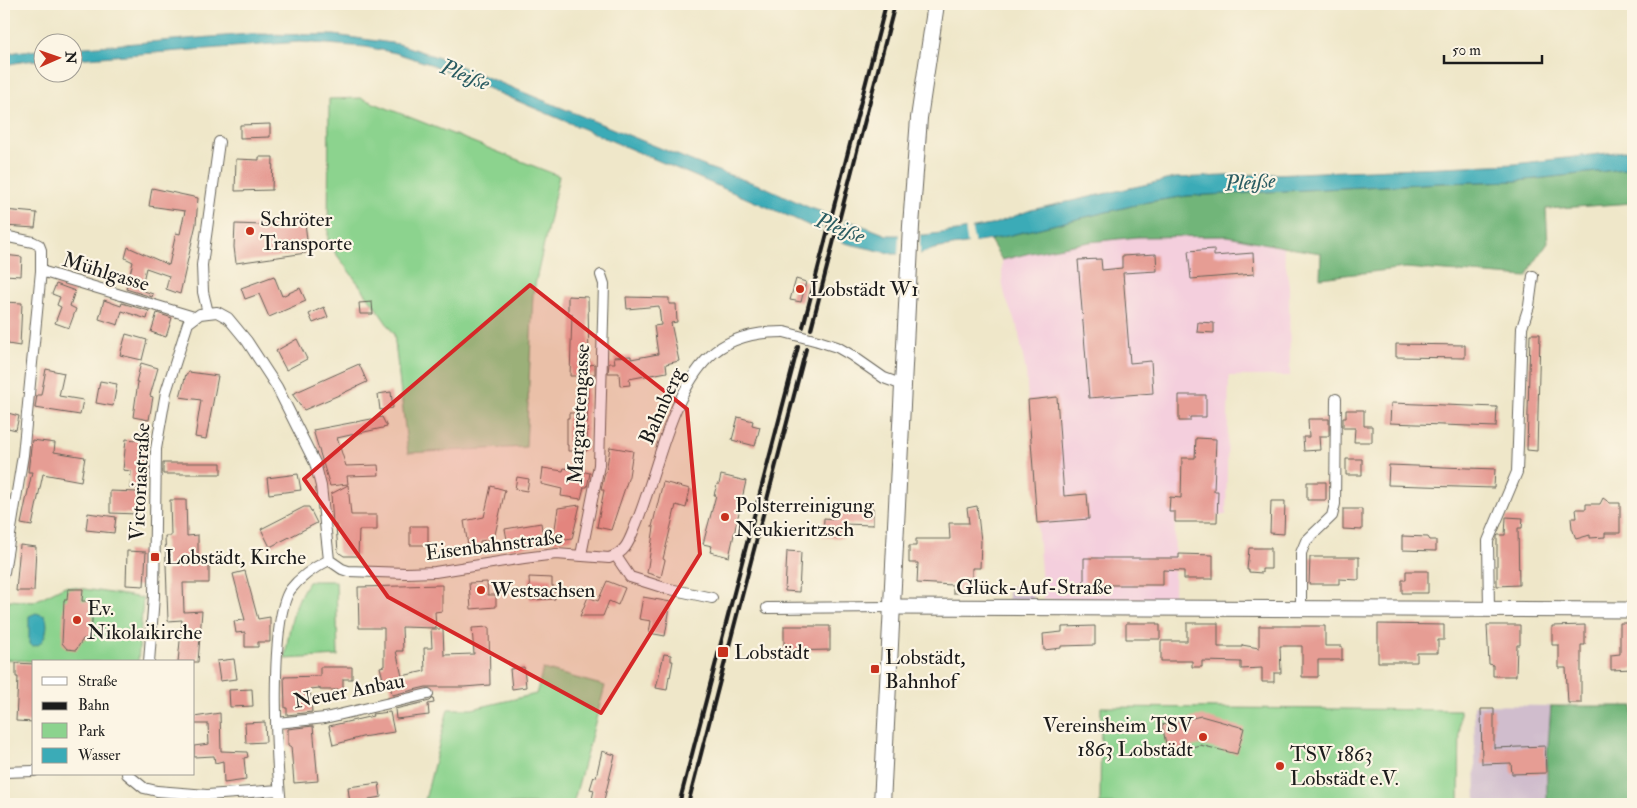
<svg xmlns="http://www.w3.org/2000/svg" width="1637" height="808" font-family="'IM FELL Double Pica',serif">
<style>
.built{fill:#f4cfdd}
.industrial{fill:#d0bdcd}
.green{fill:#8cd38e;stroke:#547855}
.forest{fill:#71b579;stroke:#46684a}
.water{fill:#3babb7;stroke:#2c646a}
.pier{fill:#efe7c9}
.building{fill:#e69d94}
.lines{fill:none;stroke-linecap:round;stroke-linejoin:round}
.minor-casing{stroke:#666359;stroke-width:12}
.secondary-casing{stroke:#666359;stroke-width:17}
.primary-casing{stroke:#666359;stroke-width:18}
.minor{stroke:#fff;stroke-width:10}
.secondary{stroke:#fff;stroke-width:15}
.primary{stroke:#fff;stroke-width:16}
.rail{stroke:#1c1c1c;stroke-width:4}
.minor-bridge-casing{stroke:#666359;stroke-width:12;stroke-linecap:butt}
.minor-bridge{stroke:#fff;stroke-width:10}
.marked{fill:#d62828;fill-opacity:0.2;stroke:#d62828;stroke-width:4;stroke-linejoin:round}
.poi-dot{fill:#c8321e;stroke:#fcf5e5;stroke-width:2}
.labels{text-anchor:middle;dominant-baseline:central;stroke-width:4.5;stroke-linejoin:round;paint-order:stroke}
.poi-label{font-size:21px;fill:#1c1c1c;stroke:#fcf5e5;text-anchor:start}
.street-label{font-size:21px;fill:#1c1c1c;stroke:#fcf5e5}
.water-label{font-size:22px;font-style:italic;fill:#2a5c62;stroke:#fcf5e5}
</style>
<rect width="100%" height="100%" fill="#fcf5e5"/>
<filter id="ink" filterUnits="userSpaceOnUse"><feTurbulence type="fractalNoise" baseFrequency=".02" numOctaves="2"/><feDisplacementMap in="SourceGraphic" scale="10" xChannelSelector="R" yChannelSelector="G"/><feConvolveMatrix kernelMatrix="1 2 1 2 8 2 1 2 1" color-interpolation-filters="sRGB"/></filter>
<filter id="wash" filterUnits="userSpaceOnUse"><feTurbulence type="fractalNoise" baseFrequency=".0096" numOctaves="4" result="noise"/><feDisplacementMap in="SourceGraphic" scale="20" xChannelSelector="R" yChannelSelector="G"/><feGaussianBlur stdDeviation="1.12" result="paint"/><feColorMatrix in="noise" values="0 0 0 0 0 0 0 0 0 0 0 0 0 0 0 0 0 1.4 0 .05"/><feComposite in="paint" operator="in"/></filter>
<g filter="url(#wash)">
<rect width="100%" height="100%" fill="#efe7c9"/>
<!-- built -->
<path class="built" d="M1228,236L1283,247L1289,285L1290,376H1229L1226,515L1175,513L1174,600L1043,599L1026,373L1018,329L1006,299L1002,282V260L1030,253L1089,242L1137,237Z"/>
<!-- industrial -->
<path class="industrial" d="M1008,586H1033V600H1008Z
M1474,705L1551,706L1552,804H1476Z"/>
<!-- green -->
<path class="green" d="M361,98L559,176L533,294L526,447L408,453L394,334L372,302L328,243L329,99Z
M313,581H336L338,656L285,659C289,630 292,607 308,582Z
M65,586L143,598L138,662H44L4,659V639L9,600L33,602Z
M543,669L605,686L573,804H424L448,709H472L536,694Z
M1101,707L1460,710L1459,804H1100Z"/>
<!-- forest -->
<path class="forest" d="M1633,168V203L1546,209L1548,243L1532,266L1527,277L1405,268L1320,278L1321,253L1283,247L1228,236L1137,237L1089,242L1030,253L1002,260L990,240L1148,202L1187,196L1440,183L1517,181Z
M1551,706H1633V804H1547V761Z"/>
<!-- water -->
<path class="water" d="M249,34L334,35L399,44L437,57L709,168L765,187L808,207L866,227L887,235H924L957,231L991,225L1031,210L1175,178L1515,164L1633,150V168L1517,181L1440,183L1187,196L1148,202L990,240L934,249L920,254H893L845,243L793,218L433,65L396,53L366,47L300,42L73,59V48Z
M42,50V60L26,61L4,65V54L23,51Z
M36,613L45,616C51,627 42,653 29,644V616Z"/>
<!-- pier -->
<path class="pier" d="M826,210L846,217L840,243L820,234Z
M971,226L975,245L968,246L965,227Z
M899,233H920V256H898Z"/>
<g id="blocks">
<!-- building -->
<path class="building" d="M270,124V137L240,138V125Z
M259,157H273L272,190L235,191L236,159L259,160Z
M152,188L198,198L196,224L180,294L166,289L169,276L146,268L141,290L153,294L152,297L126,289L133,262L125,258L128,247L169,265L176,233L180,234L185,211L149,206Z
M4,210L37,213L35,228L4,226Z
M305,222L307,240L302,241L306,253L236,263L234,247L235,224L290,226V224Z
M1214,249V256L1253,253L1254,274L1191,279L1188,251Z
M1156,254L1157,271L1123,273L1130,363L1151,361L1153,393L1089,398L1078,260L1101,259L1102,270L1122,268V256Z
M4,255L22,257L21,276L4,275Z
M274,276L282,296L300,288L306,301L269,317L259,294L245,299L241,288Z
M796,279L806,282L801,302L790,300Z
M56,284L75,291L70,306L76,309L69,328L55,323L61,307L57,305L60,297L52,294Z
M568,296L588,297L589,365L595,364V374L589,375L588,377L587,451H568V445H567V418H569V413H576L577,376H570L572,314H568Z
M626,297L669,298V304H676L677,322L671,323L679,361L666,364L667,372L629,379L630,385L620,386L619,373H608L609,363H615L614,357L631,356V359L658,354L654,326L661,325L659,306L627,309Z
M104,300L121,306L122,303L149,311L147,319L122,311L118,325L99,319Z
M4,302L22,303L20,346L8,344V341H4Z
M372,302L373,314H360L359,303Z
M324,307L328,317L313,323L309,314Z
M157,313L172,318L166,337L151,332Z
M1198,322L1214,323V333L1197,332Z
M126,334L147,340L142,360L120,355Z
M1530,334H1540L1537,451L1527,450Z
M297,339L307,359L286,370L276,351Z
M1396,344L1465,345V358L1396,357Z
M141,363L158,368L150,396L153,397L149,420L133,417L138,382H136Z
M359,364L367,382L339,395L304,410L292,394Z
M46,369L64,373L59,396L83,400L80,415L35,408L37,395H41Z
M189,372L218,376L206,439L195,437L201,400L180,397L186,374Z
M100,381L117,384L113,406L96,403Z
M391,392L393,408L380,410L378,394Z
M1179,395H1206V417H1190V421H1179Z
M1057,397L1064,496L1087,494L1089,519L1037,523L1028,400Z
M1391,403L1497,407L1496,427L1390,423Z
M1346,410H1364V426H1372V442H1354L1355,428H1343V418H1346Z
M4,412L19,416L16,430L4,427Z
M382,417L387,427L337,438L346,466L378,465L379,475L347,476L348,484L330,486L313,430Z
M738,417L753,421L752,425L760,427L755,446L732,440Z
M1308,419H1329V436H1319L1320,450L1304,451L1303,437H1309Z
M1196,438L1216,439L1214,491H1218L1217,522H1175V512H1169L1170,497L1181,498L1182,458H1195Z
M126,439L147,441L145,463H149V474H145V488H130L131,471L123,470Z
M32,440L55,443L54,452L85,457L81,481L43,474L32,526L21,524L32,472H28Z
M610,447L633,451L629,476L611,530L597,527L604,490H601L605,472H606Z
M1346,459H1362V475H1346Z
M163,463H221V474H163Z
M1389,465L1495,469L1494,488L1388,485Z
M543,468L563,471L564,468L590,473L587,487H584L581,499L561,496L562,489L541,484Z
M298,474L301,490L269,494L267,478Z
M721,475L746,481L729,557L710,552L712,546L703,544L716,495H714L717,484H719Z
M517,477L529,479L527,491L515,489Z
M663,482L690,489L686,508L676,505L663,559L665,560L661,577L647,573L654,527H652Z
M1307,482H1326V500H1307Z
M348,485L351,515H377V530H359L358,556H344L338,552L336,525H333L331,494Z
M491,486L505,490L494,539L480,541V545L468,546L464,521L484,517Z
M110,491L138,492V514L110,513Z
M1603,498L1610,503H1620V533H1605V537L1590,538V535L1576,539L1572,528L1571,518H1577L1576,509H1586V504H1600Z
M170,500H186L187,536L198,535V565L209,564V583H183L184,612L202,611L198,662H178L182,620L168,621L165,536H171Z
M1271,501H1285L1284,534L1270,533Z
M580,505L572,539L553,542L558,508Z
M977,506L981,541L980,568H972V593H953V585L917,583L918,563H909V546H916V539H950L949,523H969L967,508Z
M304,507H309L317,523L270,547L261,529Z
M836,507L873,508V525L844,524L843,538L823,537L824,518L835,519Z
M1343,509H1362V530L1343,529Z
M88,513L116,517L114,533L86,530Z
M1506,517L1523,518L1522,528H1518L1519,585L1497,586V536L1498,535H1505Z
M541,523L544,543L509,550L505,529Z
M410,526H428V545H410Z
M1402,536L1428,537L1430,540H1436V551L1402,550Z
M20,545L36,547L34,591H16Z
M1249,548H1271V569H1262V573L1249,572V570H1247Z
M127,551L146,552L144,586L126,585Z
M787,551L801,552L799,592L785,591Z
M1179,554L1213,555V579H1184V571L1163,570V585H1084V558H1179Z
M1310,557H1359V580L1339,579V584H1309Z
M245,571L258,619L270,617V642H258V647H245V632L236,633L234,621L245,620L233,574Z
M1406,571H1428V593H1402V580H1406Z
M529,577L552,578V586H554L555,599L530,600Z
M607,581L625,588L618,605L609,601L603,616H580L588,597L598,601Z
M487,582L488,595H496V607L471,609L469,583Z
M442,585V611L435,612L436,628L402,627L403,651H396L402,676L425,671L424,648H432L431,629H443L444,655L474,654L472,628L489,627L490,685L464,687H426L392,695L389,678L383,679L380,667L384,666V628H359L358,587Z
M68,589H83L82,601H93L91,639H83L76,650L67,649L62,643L64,600H67Z
M643,597L671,602L665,636L649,633L651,621L639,619Z
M1126,623H1157V625H1160V639H1126Z
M1187,623H1218V647H1242V645L1259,648V626H1325V646H1342V660H1318V677H1302V646H1280L1281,673H1274V682H1262V668L1241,669V662L1202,661V667H1192V661H1161V641H1187Z
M1620,623H1633V669L1611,670V655L1620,654Z
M1378,624L1444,625V640H1438V653H1417V662H1378Z
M1487,625H1520V645H1517L1516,676H1493V665L1489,664Z
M1585,625V645H1581V703H1568L1566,668H1559V645H1552V626Z
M784,626H830V650L784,651Z
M1095,626V645L1061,646V648L1044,650L1043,634L1062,632V627Z
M664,654L671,655V661H673L670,677L669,676L667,690L656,688Z
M234,659L237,679L220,681L217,661Z
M16,663L34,664V722L16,721L18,677H16Z
M320,667H352V679H343V690H320V688L310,689L312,712L287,715V708H285L284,677L320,676Z
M524,667L526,687L512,689L510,669Z
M252,689L253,706L230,707L229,690Z
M433,698L434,703L428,704L429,715L396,719L395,709L430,701Z
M1481,709H1494V748L1545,746L1546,773L1512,774L1511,763L1482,764Z
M390,712L394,732L362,737L333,745L329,726L373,716L372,714Z
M220,713L221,751L247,752L248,757L244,758L246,780L224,783L223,761L215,763L214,756L194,757V746L209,744L208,724H194V717Z
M1201,716L1244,728L1237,754L1200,745L1168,753L1162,725Z
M265,722L266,742L246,743L245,723Z
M313,726L318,781L294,783L291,746H288V729Z
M602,751L615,755L603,804H591L594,790L590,789L594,776L596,777Z
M379,783L381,797L369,799V804H350L348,787Z"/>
</g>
</g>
<g filter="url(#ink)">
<use href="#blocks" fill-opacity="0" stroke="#666359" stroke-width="1"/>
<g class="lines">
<defs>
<path id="minor" d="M4,236L33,242L39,245L41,250V271L23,455L4,572
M41,271L194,317
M208,313L203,292L202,265L219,142
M818,341L837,347L851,355L884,378L903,385
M581,555L599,465L604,284L601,275
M616,556L630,577L665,588L712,598
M329,560L342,569L348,571L406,573L435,572L524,558L556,554L609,558C627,552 629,541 636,524C657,474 670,395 709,357C729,337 757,332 784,332
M767,608L892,607
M1301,609V553L1306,541L1332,516L1335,504L1336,399
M1489,610L1488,541L1517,472L1522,328L1529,306L1533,276
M149,662L154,596L156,449L166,392L188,323L200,314L208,313L217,312L228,318L247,341L277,387L315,463L321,486L329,560
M277,723L325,718L428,694
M4,772L34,771
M127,774L144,788L157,791L207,795L279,790
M281,804C276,763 269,622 290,590C300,577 315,567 329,560"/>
<path id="secondary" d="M892,607L1633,610"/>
<path id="primary" d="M882,804L911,226L919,118L936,4"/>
</defs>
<!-- minor casing -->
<use href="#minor" class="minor-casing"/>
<!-- secondary casing -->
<use href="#secondary" class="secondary-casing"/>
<!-- primary casing -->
<use href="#primary" class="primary-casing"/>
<!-- minor -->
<use href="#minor" class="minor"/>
<!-- secondary -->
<use href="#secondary" class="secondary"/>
<!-- primary -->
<use href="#primary" class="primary"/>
<!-- rail -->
<path class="rail" d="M803,327L886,4
M811,329L895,4
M679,804L798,347
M688,804L806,349"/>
<defs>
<path id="minor-bridge" d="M784,332L818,341"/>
</defs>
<!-- minor-bridge casing -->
<use href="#minor-bridge" class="minor-bridge-casing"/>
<!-- minor-bridge -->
<use href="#minor-bridge" class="minor-bridge"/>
</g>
</g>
<!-- marked area -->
<path class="marked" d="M530,285L687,409L700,554L601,713L388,597L304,479Z"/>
<!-- markers -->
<g class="poi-dot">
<circle cx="250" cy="231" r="5"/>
<circle cx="800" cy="289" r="5"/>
<circle cx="725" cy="517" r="5"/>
<rect x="150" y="552" width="10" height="10" rx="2.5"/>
<circle cx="481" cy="590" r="5"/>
<circle cx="77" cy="620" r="5"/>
<rect x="717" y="646" width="12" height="12" rx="2.5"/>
<rect x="870" y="664" width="10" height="10" rx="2.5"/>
<circle cx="1203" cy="737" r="5"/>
<circle cx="1280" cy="766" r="5"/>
</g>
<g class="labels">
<!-- poi labels -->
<g class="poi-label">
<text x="260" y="219">Schröter<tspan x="260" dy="24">Transporte</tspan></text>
<text x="810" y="289">Lobstädt W1</text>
<text x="735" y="505">Polsterreinigung<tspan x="735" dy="24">Neukieritzsch</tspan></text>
<text x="165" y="557">Lobstädt, Kirche</text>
<text x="491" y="590">Westsachsen</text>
<text x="87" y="608">Ev.<tspan x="87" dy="24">Nikolaikirche</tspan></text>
<text x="734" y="652">Lobstädt</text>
<text x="885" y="657">Lobstädt,<tspan x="885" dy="24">Bahnhof</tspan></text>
<text x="1193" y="725" text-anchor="end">Vereinsheim TSV<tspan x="1193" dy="24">1863 Lobstädt</tspan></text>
<text x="1290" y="754">TSV 1863<tspan x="1290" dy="24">Lobstädt e.V.</tspan></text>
</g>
<!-- street labels -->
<g class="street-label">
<text transform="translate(106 272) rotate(17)">Mühlgasse</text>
<text transform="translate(662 406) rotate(-66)">Bahnberg</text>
<text transform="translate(579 414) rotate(-87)">Margaretengasse</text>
<text transform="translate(140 482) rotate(-87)">Victoriastraße</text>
<text transform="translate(494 545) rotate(-7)">Eisenbahnstraße</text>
<text x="1034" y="587">Glück-Auf-Straße</text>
<text transform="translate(349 691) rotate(-11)">Neuer Anbau</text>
</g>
<!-- water labels -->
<g class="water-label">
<text transform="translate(465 75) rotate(22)">Pleiße</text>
<text transform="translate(1250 182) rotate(-4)">Pleiße</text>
<text transform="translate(840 228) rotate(21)">Pleiße</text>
</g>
</g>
<!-- margin -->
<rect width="1637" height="808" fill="none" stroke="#fcf5e5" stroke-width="20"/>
<!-- legend -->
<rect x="32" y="660" width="162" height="115" fill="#fcf5e5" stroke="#a29e95"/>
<rect x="42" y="677" width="25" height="8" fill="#ffffff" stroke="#a29e95"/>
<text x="78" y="686" font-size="15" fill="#1c1c1c">Straße</text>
<rect x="42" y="702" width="25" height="8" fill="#1c1c1c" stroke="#a29e95"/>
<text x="78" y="710" font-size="15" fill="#1c1c1c">Bahn</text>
<rect x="42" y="723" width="25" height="15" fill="#8cd38e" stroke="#a29e95"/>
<text x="78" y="736" font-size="15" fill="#1c1c1c">Park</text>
<rect x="42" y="748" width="25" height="15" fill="#3babb7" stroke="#a29e95"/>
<text x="78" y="760" font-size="15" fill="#1c1c1c">Wasser</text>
<!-- north arrow -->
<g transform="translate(58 58) rotate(88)"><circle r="24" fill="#fcf5e5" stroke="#a29e95"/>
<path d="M0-4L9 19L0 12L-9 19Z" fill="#c8321e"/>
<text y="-8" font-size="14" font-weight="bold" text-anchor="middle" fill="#1c1c1c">N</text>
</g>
<!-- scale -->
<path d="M1444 55v8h98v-8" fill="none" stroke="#1c1c1c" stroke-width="2.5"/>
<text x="1452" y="55" font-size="15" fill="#1c1c1c" stroke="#fcf5e5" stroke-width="4" paint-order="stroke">50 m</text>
</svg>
